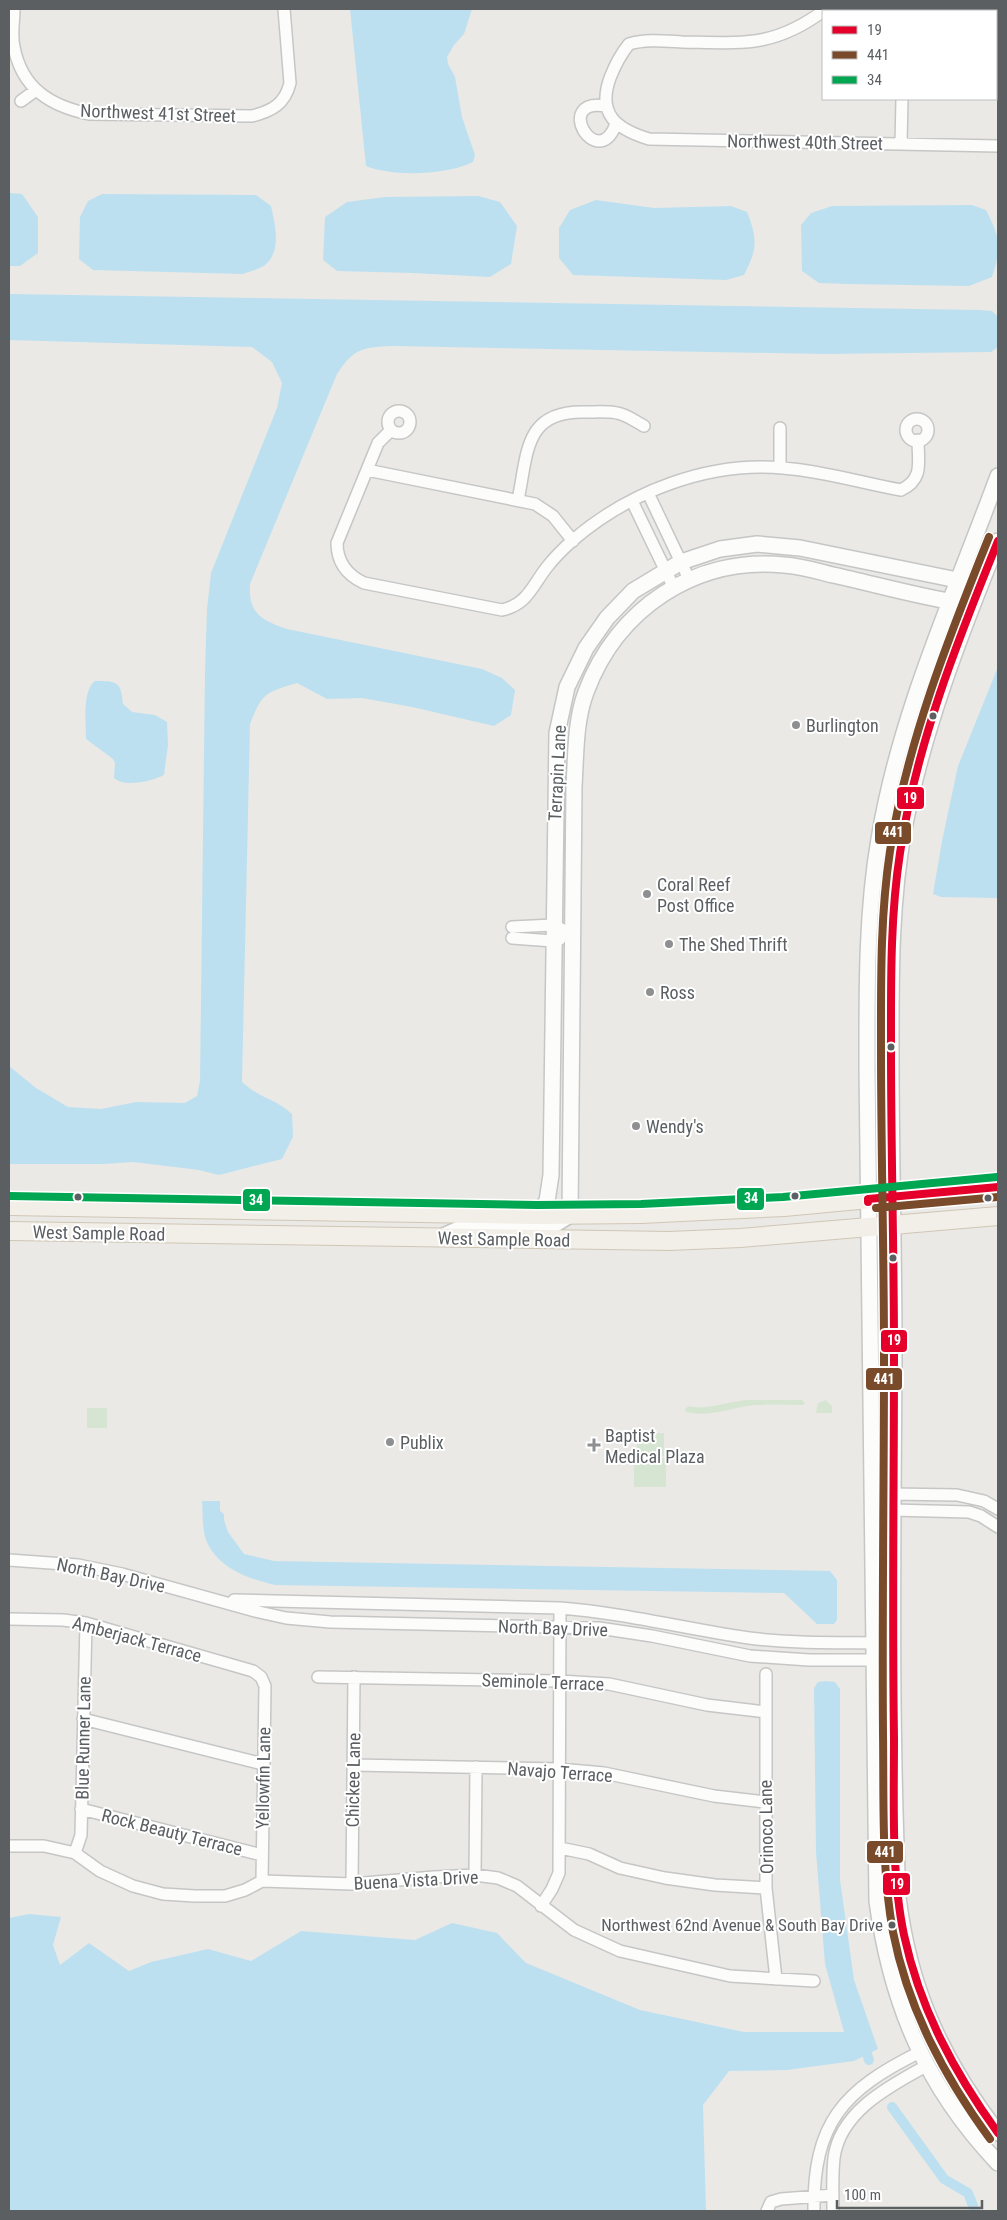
<svg xmlns="http://www.w3.org/2000/svg" width="1007" height="2220" font-family="'Roboto Condensed',sans-serif">
<style>
.green{fill:#d6e5d2}
.water{fill:#bde0f1}
.lines{fill:none;stroke-linecap:round;stroke-linejoin:round}
.canal{stroke:#bde0f1;stroke-width:10}
.street-casing{stroke:#c6c6c6;stroke-width:14}
.secondary-casing{stroke:#c5c6c6;stroke-width:18}
.primary-casing{stroke:#d0c6b6;stroke-width:20}
.street{stroke:#fcfcfb;stroke-width:11}
.secondary{stroke:#fcfcfb;stroke-width:15}
.primary{stroke:#f2efe8;stroke-width:18}
.bus-1-casing{stroke:#fff;stroke-width:11}
.bus-2-casing{stroke:#fff;stroke-width:11}
.bus-3-casing{stroke:#fff;stroke-width:11}
.bus-1{stroke:#e4002b;stroke-width:8}
.bus-2{stroke:#7a4b2a;stroke-width:8}
.bus-3{stroke:#00a651;stroke-width:8}
.bus-dot{fill:#5b5f62;stroke:#fff;stroke-width:2}
.poi-dot{fill:#8d8f90;stroke:#fff;stroke-width:2}
.labels{text-anchor:middle;dominant-baseline:central;stroke-width:4;stroke-linejoin:round;paint-order:stroke}
.bus-label{font-size:17px;fill:#5b5f62;stroke:#fff;text-anchor:end}
.street-label{font-size:18px;fill:#5b5f62;stroke:#fff}
.poi-label{font-size:18px;fill:#5b5f62;stroke:#fff;text-anchor:start}
.line-badge{stroke:#fff;stroke-width:2}
.badge-label{font-size:14px;text-anchor:middle;font-weight:bold;fill:#fff}
</style>
<rect width="100%" height="100%" fill="#eae9e5"/>
<!-- green -->
<path class="green" d="M748,1400H802L805,1403L803,1405C787,1405 771,1404 756,1405C731,1407 711,1418 686,1412L685,1410L688,1406C708,1411 727,1401 748,1400Z
M826,1400L832,1406V1413H816L818,1403Z
M87,1408H107V1428H87Z
M637,1433H664V1456L637,1455Z
M634,1457L666,1458V1487H634Z"/>
<!-- water -->
<path class="water" d="M350,9H472L464,34L454,45L447,57L448,64L455,77L462,117L475,155L473,162C448,175 392,177 366,166Z
M9,193L22,194L38,217V253L20,266H9Z
M102,194L256,195L271,206C275,224 282,251 265,265C260,269 250,271 243,274L93,270L79,259L80,217L88,201Z
M478,196L500,202L517,226L511,264L490,277L412,273L337,271L323,260L325,217L347,202L385,197Z
M596,200L654,208L731,206L747,212C758,239 757,250 744,275L726,280L573,275L559,258V228L570,210Z
M972,205L986,210C1000,237 1002,248 992,277L969,286L848,284L819,283L802,271L801,225L811,213L832,206Z
M9,294L979,310L992,311L998,317V347L991,352L824,354L393,346C363,347 354,348 337,374L250,584C248,614 262,620 287,629L482,669L502,678L515,690L511,715L494,726L412,707L362,698L327,699L297,683C266,692 262,693 250,724L242,1082C259,1098 275,1098 292,1114L293,1137L282,1159L219,1175L199,1170L133,1162L103,1164H9V1066L36,1088L68,1107L101,1109L136,1102L185,1103L197,1096L200,1081L205,673L207,609L211,573L277,408L282,383L272,362L252,347L9,340Z
M998,667V898L941,897L933,894L942,841L958,766Z
M95,681C117,681 121,681 123,704L132,712L155,715L167,722L168,745L164,775C152,781 125,788 114,778L115,763L113,759L86,739C86,724 82,690 95,681Z
M202,1501H220V1511L224,1514V1520L228,1532L244,1554L274,1561L830,1571L837,1580V1620L834,1624H817L784,1593L275,1585C249,1579 217,1568 206,1540C202,1528 203,1513 202,1501Z
M826,1681L835,1682L840,1689V1880L854,1980L878,2049L854,2061L787,2070L729,2071L703,2105L706,2211H9V1918L29,1914L61,1917L53,1945L60,1965L89,1943L129,1971L151,1962L208,1949L251,1961L301,1931L415,1940L452,1923L497,1933L526,1963L640,2010L744,2032H844L825,1964L816,1852L814,1688L818,1682Z"/>
<g class="lines">
<!-- canal -->
<path class="canal" d="M863,2042L869,2060
M892,2107L944,2179L968,2193L975,2211"/>
<defs>
<path id="street" d="M14,9C14,21 11,35 14,47C22,89 51,106 89,114L252,116C272,111 285,104 290,83L284,9
M826,9C774,48 743,43 682,42C664,41 646,39 629,44C620,55 615,65 610,78C597,114 616,129 649,139L998,146
M980,9L983,11
M996,22L998,24
M21,101L36,90
M606,106C552,97 597,174 616,124
M901,144L902,99
M388 422a11 11 0 1 1 22 0a11 11 0 1 1-22 0Z
M906 430a11 11 0 1 1 22 0a11 11 0 1 1-22 0Z
M780,428V467
M391,430L378,443L337,543C337,562 347,575 364,583L502,610C528,604 532,586 547,567C554,558 564,548 573,540C629,492 708,461 783,468C823,471 862,483 901,490C924,479 918,462 918,440
M367,470L535,504L553,516L573,541
M648,493L689,579
M518,500C528,452 524,410 586,412C596,412 607,411 617,413C626,414 636,422 644,426
M632,501L673,586
M512,927L553,925L574,935
M512,938L553,941L560,939
M871,1503L892,1510L969,1512L981,1516L998,1527
M871,1503L892,1494L957,1495L984,1501L998,1509
M9,1560L78,1565L122,1574L259,1612L286,1618L330,1622L599,1628L652,1636L750,1656L809,1660H894
M234,1600L560,1608C624,1613 686,1629 749,1638C797,1644 845,1642 894,1643
M9,1619L63,1620L86,1623L253,1671L261,1677L265,1686L262,1881
M766,1674V1888L776,1979
M318,1677L560,1681L609,1684L707,1705L766,1712
M83,1719L263,1764
M354,1765L559,1769L604,1773L714,1796L765,1802
M81,1809L262,1855
M9,1846H44L75,1853L100,1871L133,1886L163,1894L195,1896H225L245,1890L262,1881L352,1884L434,1877L475,1875L498,1878L517,1886L574,1930L620,1951L730,1976L814,1981
M560,1848L589,1854L620,1868L665,1878L715,1885L766,1888
M75,1853L81,1835L86,1623
M475,1875L476,1767
M352,1884L354,1677
M541,1906L552,1889L559,1873L560,1608
M767,2211L771,2202L781,2199L833,2195
M814,2211C813,2123 843,2090 920,2052
M833,2211C833,2194 832,2175 834,2158C840,2111 890,2086 926,2066"/>
<path id="secondary" d="M998,476C954,596 900,712 879,839C866,915 867,992 867,1069L877,1901C891,2004 926,2087 998,2163
M998,541C960,635 923,730 904,829C890,904 891,980 891,1056C891,1155 894,1254 894,1353C893,1534 890,1716 898,1897C909,1989 942,2060 998,2133
M537,1215L547,1201L551,1175L557,733L567,687L586,648L607,618L633,591L681,562L720,549L757,544L800,548L967,582
M441,1237L461,1228L537,1230L554,1225L570,1215L574,786C576,755 575,721 586,692C617,609 695,556 784,565C801,566 817,571 833,575C874,584 916,596 959,603"/>
<path id="primary" d="M9,1206L537,1215L641,1214L784,1207L998,1187
M9,1231L669,1241L740,1238L998,1216"/>
</defs>
<!-- street casing -->
<use href="#street" class="street-casing"/>
<!-- secondary casing -->
<use href="#secondary" class="secondary-casing"/>
<!-- primary casing -->
<use href="#primary" class="primary-casing"/>
<!-- street -->
<use href="#street" class="street"/>
<!-- secondary -->
<use href="#secondary" class="secondary"/>
<!-- primary -->
<use href="#primary" class="primary"/>
<defs>
<path id="bus-1" d="M998,541C957,642 916,745 900,853C890,918 891,984 891,1050C891,1151 894,1252 894,1353C894,1482 892,1610 894,1739C894,1801 891,1874 904,1935C920,2009 954,2072 998,2133
M868,1202V1199L998,1187"/>
<path id="bus-2" d="M989,537C948,639 907,743 890,851C880,917 881,983 881,1049C881,1151 884,1253 884,1354C884,1481 882,1607 883,1734C884,1799 881,1867 893,1932C908,2009 944,2076 990,2139
M876,1208L998,1197"/>
<path id="bus-3" d="M9,1196L537,1205L641,1204L783,1197L997,1177"/>
</defs>
<!-- bus-1 casing -->
<use href="#bus-1" class="bus-1-casing"/>
<!-- bus-2 casing -->
<use href="#bus-2" class="bus-2-casing"/>
<!-- bus-3 casing -->
<use href="#bus-3" class="bus-3-casing"/>
<!-- bus-1 -->
<use href="#bus-1" class="bus-1"/>
<!-- bus-2 -->
<use href="#bus-2" class="bus-2"/>
<!-- bus-3 -->
<use href="#bus-3" class="bus-3"/>
</g>
<!-- markers -->
<g class="bus-dot">
<circle cx="933" cy="716" r="4.5"/>
<circle cx="891" cy="1047" r="4.5"/>
<circle cx="795" cy="1196" r="4.5"/>
<circle cx="78" cy="1197" r="4.5"/>
<circle cx="988" cy="1198" r="4.5"/>
<circle cx="893" cy="1258" r="4.5"/>
<circle cx="892" cy="1925" r="4.5"/>
</g>
<g class="poi-dot">
<circle cx="796" cy="725" r="5"/>
<circle cx="647" cy="894" r="5"/>
<circle cx="669" cy="944" r="5"/>
<circle cx="650" cy="992" r="5"/>
<circle cx="636" cy="1126" r="5"/>
<circle cx="390" cy="1442" r="5"/>
<path d="M591.5 1437.5h5v5h5v5h-5v5h-5v-5h-5v-5h5z"/>
</g>
<g class="labels">
<!-- bus labels -->
<g class="bus-label">
<text x="883" y="1925">Northwest 62nd Avenue &amp; South Bay Drive</text>
</g>
<!-- street labels -->
<g class="street-label">
<text transform="translate(158 113) rotate(2)">Northwest 41st Street</text>
<text transform="translate(805 142) rotate(1)">Northwest 40th Street</text>
<text transform="translate(557 773) rotate(-87)">Terrapin Lane</text>
<text transform="translate(99 1233) rotate(1)">West Sample Road</text>
<text transform="translate(504 1239) rotate(1)">West Sample Road</text>
<text transform="translate(111 1575) rotate(12)">North Bay Drive</text>
<text transform="translate(553 1628) rotate(2)">North Bay Drive</text>
<text transform="translate(137 1639) rotate(15)">Amberjack Terrace</text>
<text transform="translate(543 1682) rotate(2)">Seminole Terrace</text>
<text transform="translate(83 1738) rotate(-89)">Blue Runner Lane</text>
<text transform="translate(560 1772) rotate(4)">Navajo Terrace</text>
<text transform="translate(263 1778) rotate(-89)">Yellowfin Lane</text>
<text transform="translate(353 1780) rotate(-89)">Chickee Lane</text>
<text transform="translate(766 1827) rotate(-91)">Orinoco Lane</text>
<text transform="translate(172 1832) rotate(14)">Rock Beauty Terrace</text>
<text transform="translate(416 1880) rotate(-3)">Buena Vista Drive</text>
</g>
<!-- poi labels -->
<g class="poi-label">
<text x="806" y="725">Burlington</text>
<text x="657" y="884">Coral Reef<tspan x="657" dy="21">Post Office</tspan></text>
<text x="679" y="944">The Shed Thrift</text>
<text x="660" y="992">Ross</text>
<text x="646" y="1126">Wendy's</text>
<text x="605" y="1435">Baptist<tspan x="605" dy="21">Medical Plaza</tspan></text>
<text x="400" y="1442">Publix</text>
</g>
</g>
<g class="line-badge">
<rect x="896" y="786" width="29" height="24" rx="5" fill="#e4002b"/>
<rect x="874" y="821" width="38" height="24" rx="5" fill="#7a4b2a"/>
<rect x="736" y="1187" width="29" height="24" rx="5" fill="#00a651"/>
<rect x="242" y="1188" width="29" height="24" rx="5" fill="#00a651"/>
<rect x="880" y="1329" width="28" height="24" rx="5" fill="#e4002b"/>
<rect x="865" y="1367" width="38" height="24" rx="5" fill="#7a4b2a"/>
<rect x="866" y="1840" width="38" height="24" rx="5" fill="#7a4b2a"/>
<rect x="882" y="1872" width="29" height="24" rx="5" fill="#e4002b"/>
</g>
<g class="badge-label">
<text x="910" y="803">19</text>
<text x="893" y="837">441</text>
<text x="751" y="1203">34</text>
<text x="256" y="1205">34</text>
<text x="894" y="1345">19</text>
<text x="884" y="1384">441</text>
<text x="885" y="1857">441</text>
<text x="897" y="1889">19</text>
</g>
<!-- border -->
<rect width="1007" height="2220" fill="none" stroke="#5b5f62" stroke-width="20"/>
<!-- legend -->
<rect x="822" y="10" width="175" height="90" fill="#ffffff" stroke="#bdbfc0"/>
<rect x="832" y="26" width="25" height="8" fill="#e4002b" stroke="#bdbfc0"/>
<text x="867" y="35" font-size="15" fill="#5b5f62">19</text>
<rect x="832" y="51" width="25" height="8" fill="#7a4b2a" stroke="#bdbfc0"/>
<text x="867" y="60" font-size="15" fill="#5b5f62">441</text>
<rect x="832" y="76" width="25" height="8" fill="#00a651" stroke="#bdbfc0"/>
<text x="867" y="85" font-size="15" fill="#5b5f62">34</text>
<!-- scale -->
<path d="M837 2200v8h145v-8" fill="none" stroke="#5b5f62" stroke-width="2.5"/>
<text x="844" y="2200" font-size="15" fill="#5b5f62" stroke="#ffffff" stroke-width="4" paint-order="stroke">100 m</text>
</svg>
